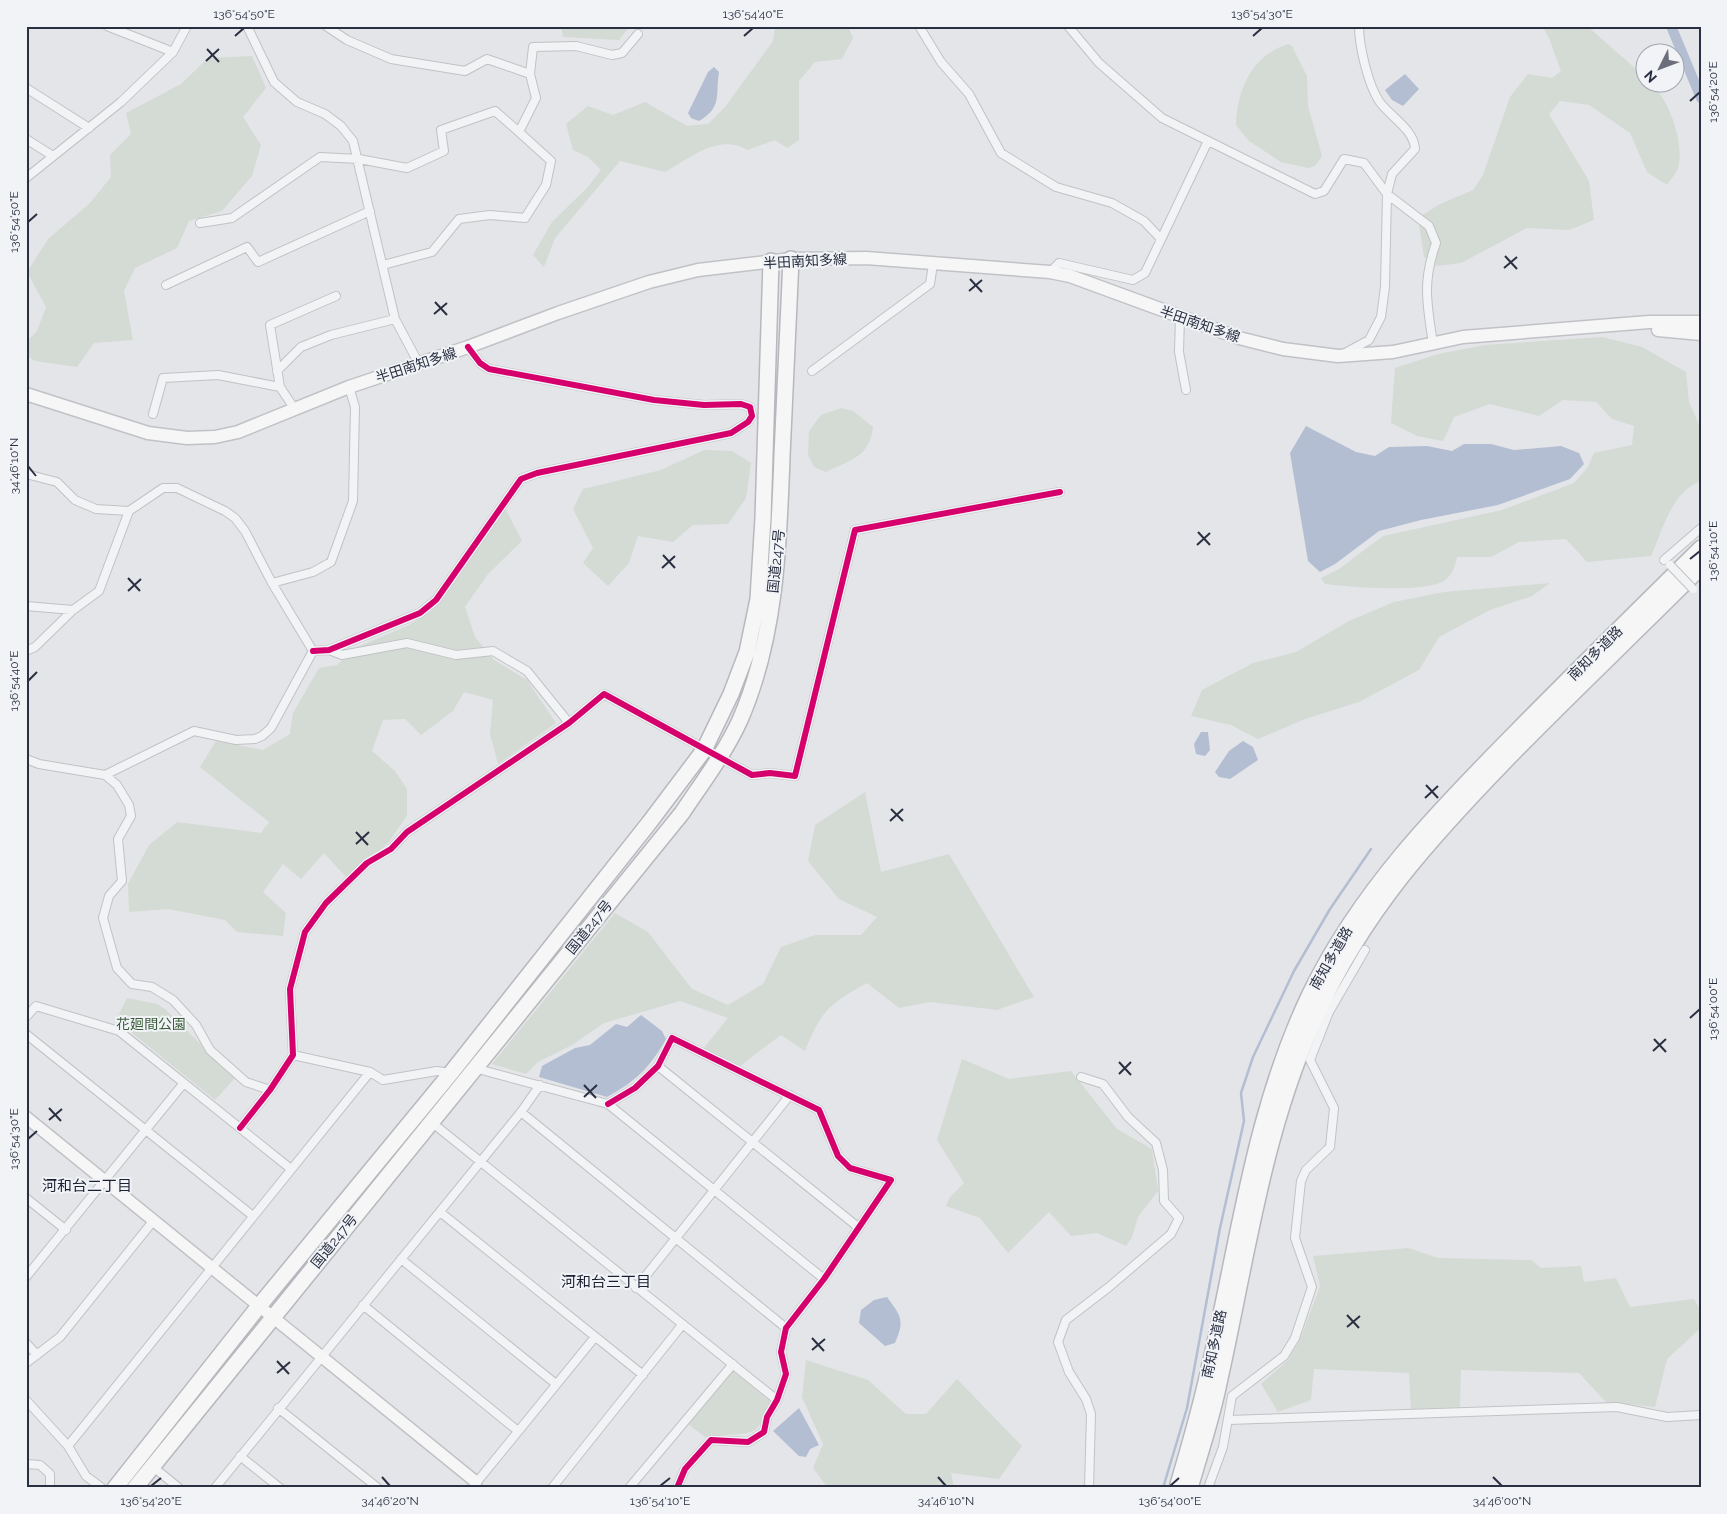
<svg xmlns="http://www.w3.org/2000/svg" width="1727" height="1514" font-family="Raleway,'Noto Sans JP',sans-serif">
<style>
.green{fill:#d3dbd4}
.water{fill:#b3bed2}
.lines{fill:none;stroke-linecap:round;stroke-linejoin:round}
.stream{stroke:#b3bed2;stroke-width:2.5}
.canal{stroke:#b3bed2;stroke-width:10}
.street-casing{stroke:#c1c2c5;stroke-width:10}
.secondary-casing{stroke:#c1c2c5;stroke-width:14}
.primary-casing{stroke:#c0c2c6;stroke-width:15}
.highway-casing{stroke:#b6b8bd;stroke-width:18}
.street{stroke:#f2f3f5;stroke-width:8}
.secondary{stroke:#f6f6f7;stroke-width:11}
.primary{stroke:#f6f6f7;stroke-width:12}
.highway{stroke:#f6f6f7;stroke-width:15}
.street-bridge-casing{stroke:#c1c2c5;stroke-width:10;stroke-linecap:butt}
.street-bridge{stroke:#f2f3f5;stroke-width:8}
.cycleway-casing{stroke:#f1f3f7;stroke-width:9}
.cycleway{stroke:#d6006c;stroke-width:6}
.ticks{fill:none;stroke:#2a3041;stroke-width:2}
.labels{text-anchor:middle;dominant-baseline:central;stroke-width:4;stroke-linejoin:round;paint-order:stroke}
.street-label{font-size:14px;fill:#2a3041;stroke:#f1f3f7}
.park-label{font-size:14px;fill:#3a5c38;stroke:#f1f3f7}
.neighbourhood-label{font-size:15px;fill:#1c2132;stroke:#f1f3f7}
.neatline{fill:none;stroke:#2a3041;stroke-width:2}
.ticks-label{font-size:12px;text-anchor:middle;fill:#2a3041}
</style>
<rect width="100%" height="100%" fill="#e4e5e8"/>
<!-- green -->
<path class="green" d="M561,26H630L619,40L563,37Z
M775,26H848L853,38L842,59L815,62L799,81V140L787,148L775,140L747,150C719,133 690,158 665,172L620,161L555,238L544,267L533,255L552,222L587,188L601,170L588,157L573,150L566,124L588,106L613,115L645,102L687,126L708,124L725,107L773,41Z
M1542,26H1587L1644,76V82L1651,83C1669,100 1685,143 1678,168C1676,174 1670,180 1667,185L1647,172L1630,133L1589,105L1560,101L1549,114L1589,181L1594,220L1569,230L1527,228L1461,263L1437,266L1424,257L1418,218L1440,204L1473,190L1483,175L1510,97L1528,74L1552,78L1561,71L1549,38Z
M1288,44L1292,46L1307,76L1308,106L1322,156L1315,166L1308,168L1281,162L1249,141L1236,125C1237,90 1252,55 1288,44Z
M252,56L266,88L243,117L261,145L252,176L222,211L189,221L177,248L135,268L124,291L133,340L94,343L77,367L35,361L26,355V342L37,331L46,307L27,272L48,239L89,204L111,177L110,155L131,134L126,113L181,84L208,58Z
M1602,337L1642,347L1686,372L1689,402L1701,429V481C1671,492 1663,530 1651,556L1587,562L1566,539L1519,542L1491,557H1457C1455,566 1452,577 1442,582C1418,593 1352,587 1325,584L1321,578L1339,569L1383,536L1502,510L1574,483L1588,467L1594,453L1632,445L1634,426L1612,419L1596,402L1563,400L1539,416L1490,404L1454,417L1443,441L1417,436L1391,423L1395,368L1438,354L1485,345Z
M841,408L853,411L873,427C870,457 850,460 826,472L814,467L808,455L809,431L821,415Z
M704,450L732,451L751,463L746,498L728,524L693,525L673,542L638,536L629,563L608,586L583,563L593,548L573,509L583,489L661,470Z
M505,508L522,541L488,574L465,607L475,637L494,660L527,680L556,723L498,764L490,734L493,700L464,692L453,711L421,735L405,719L383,720L372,751L395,771L407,789V816L388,843L346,877L324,853L301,879L283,864L263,892L286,913L283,936L237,932L225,920L168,909L129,912L128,884L149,845L177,822L261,833L269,822L200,767L216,741L263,750L290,734L293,713L319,668L337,665L355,648L409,625L432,611Z
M1550,583L1532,596L1490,610L1439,637L1419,670L1359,702L1305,719L1258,739L1231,725L1191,716L1202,690L1253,663L1296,652L1349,621L1394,602L1444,592Z
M865,792L881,872L949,854L1034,997L997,1010L930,1002L899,1008L867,983C829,1004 821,1011 805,1051L781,1035L740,1066L703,1049L728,1018L680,1001L604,1023L572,1045L538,1062L526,1074L492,1064L615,913L648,932L692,989L728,1005L763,984L781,947L815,935H861L877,917L839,899L808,861L815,825Z
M127,998L157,1004L165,1009L235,1078L215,1100L116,1020Z
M962,1059L1009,1079L1071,1071L1117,1129L1152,1149L1158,1191L1138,1217L1132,1237L1126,1246L1097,1233L1071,1236L1049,1212L1008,1253L980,1218L946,1206L950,1197L964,1183L937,1140Z
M1409,1248L1438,1258L1531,1260L1541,1268L1581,1266L1584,1282L1616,1278L1630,1307L1694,1299L1701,1311V1328L1667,1359L1655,1407L1606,1402L1579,1373L1461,1370L1460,1407L1411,1409L1409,1373L1314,1369L1311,1400L1278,1412L1261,1384L1288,1360L1300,1340L1320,1286L1313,1256Z
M806,1360L868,1380L906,1414H926L957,1379L1022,1446L999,1479L951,1473L954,1488H828L813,1468L823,1444L802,1397Z
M730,1372H734L771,1402C766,1410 763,1421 758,1427C749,1438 720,1433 705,1437L688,1424Z"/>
<!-- water -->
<path class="water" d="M714,67L719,72C715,95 723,107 699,121L691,118L688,113L708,72Z
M1405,74L1419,89L1403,106L1392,100L1385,90Z
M1306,426L1356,452L1375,456L1389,447L1427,446L1452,451L1464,444H1491L1514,450L1561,446L1579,453L1584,464L1570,479L1498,505L1421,520L1379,531L1335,564L1320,572L1308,561L1290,453Z
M1201,732H1208L1210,750L1205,756L1196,754L1194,744Z
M1243,741L1253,747L1258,760L1230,779L1219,777L1215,772L1229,751Z
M641,1015L662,1031L666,1039C648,1070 637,1080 607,1097L539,1077L542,1066L575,1048L590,1045L616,1024L627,1027Z
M887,1297C901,1316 905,1320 895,1343L885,1346L859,1323L861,1310L874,1300Z
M799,1408L819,1445L810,1449L806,1457L799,1456L773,1431Z"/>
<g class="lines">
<!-- stream -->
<path class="stream" d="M1163,1488L1187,1408L1220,1228L1244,1121L1241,1093L1253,1057L1294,971L1330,909L1371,849"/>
<!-- canal -->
<path class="canal" d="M1671,26L1701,98"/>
<defs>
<path id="street" d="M107,26L173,52
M247,26L274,82L297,102L325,114L341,126L353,141L395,319L419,364
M326,26L347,40L391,59L465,71L487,59L530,74
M919,26L941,62L969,94L1001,153L1056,187L1112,203L1144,221L1161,239
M1068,26L1099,63L1162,118L1315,194L1324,191L1344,159L1364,163L1387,194L1429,226L1436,243C1422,283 1427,303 1433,344
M26,88L89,128
M26,139L53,156
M26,178L121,102L173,52L187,26
M200,223L232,218L320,157L359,159L407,168L444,151L441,130L495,111L519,132
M383,265L432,252L459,219L490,215L525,218L546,185L551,161L519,132L536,98L530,74L533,47L576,46L612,55L622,53L638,34
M1050,272L1059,263L1133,280L1145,273L1208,141
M166,285L247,247L258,262L370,211
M1180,317L1179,352L1186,390
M1345,353L1369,340L1381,317L1385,287L1387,194L1392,174L1415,149C1414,129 1390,117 1379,101C1368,84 1359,46 1359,26
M277,371L301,347L331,335L395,319
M812,371L930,284L933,264
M294,408L280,387L270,325L336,296
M153,414L163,378L218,375L280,387
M26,474L57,482L75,500L96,509L129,511
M1664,560L1701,528
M272,583L313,572L331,562L353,501L355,407L349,387
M26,606L73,610
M329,650L342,655L407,643L456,655L493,651L527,671L569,723
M26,651L35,647L73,610L99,591L129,511L163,488H177L225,511L235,518L245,531L272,583L313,651
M313,651L329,650L420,613L436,600L521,479L537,473L731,433L748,422L752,416L750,407L741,404L704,405L654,400L489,369L480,363L468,347
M26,759L39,764L105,775L117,785L129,805L131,816L118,839L122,881L109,896L103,918L117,968L132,984L152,987L173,1000L196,1025L210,1050L246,1082L270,1090
M105,775L194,731L236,740L255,739L262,736L271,728L313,651
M26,1017L36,1006L119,1031L291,1169
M26,1034L253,1216
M293,1055L370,1072L383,1080L437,1071L451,1073
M658,1066L858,1227
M474,1068L608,1104L824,1279
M1081,1077L1103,1084L1128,1117L1156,1143L1163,1170L1164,1201L1179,1218L1171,1234L1109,1287L1066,1320L1058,1342L1069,1372L1086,1399L1091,1414L1089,1488
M608,1104L635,1088L658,1066L672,1038L819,1110L838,1156L850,1168L891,1180L824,1279L786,1328L781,1352L786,1374L777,1400L767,1417L764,1432L748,1442L711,1440L685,1469L677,1488
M521,1112L786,1328
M430,1121L777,1400
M240,1128L270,1090L293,1055L290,989L305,932L326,903L367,863L391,849L407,832L569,723L604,694L752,775L770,773L795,776L855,530L1060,492
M26,1198L66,1230
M440,1212L643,1375
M401,1259L556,1384
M26,1277L183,1084
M636,1288L790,1095
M363,1305L518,1431
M26,1343L37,1355
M26,1363L60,1337L154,1220
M26,1400L68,1446L86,1476L102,1488
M278,1408L378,1488
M1229,1420L1617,1407L1667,1417L1701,1415
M68,1446L370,1072
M240,1456L280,1488
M26,1464L40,1465L50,1474V1488
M152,1466L179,1488
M215,1488L521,1112L540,1085
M472,1488L595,1337
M552,1488L682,1325
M629,1488L733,1364
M1208,1488L1223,1447L1232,1396L1284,1356L1295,1338L1312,1287L1295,1238L1301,1181L1306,1170L1330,1147L1334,1108L1310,1060L1329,1012L1365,950"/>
<path id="secondary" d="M26,1117L476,1482"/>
<path id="primary" d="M1658,330L1701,334
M26,394L148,433L187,438L215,437L238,432L349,387L468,347L558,313L649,282L698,270L791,259L866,258L1050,272L1070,276L1239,338L1283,349L1338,356L1393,352L1463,337L1649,322H1701"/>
<path id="highway" d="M115,1488L259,1306L451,1073L649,823L704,750L731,694L747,652L758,599L763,518L771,261
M135,1488L682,813C702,783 725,753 740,720C776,638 779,545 782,456C785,390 788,325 791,259
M1177,1488C1187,1454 1197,1420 1205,1386C1237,1255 1251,1117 1310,994C1359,892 1437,812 1515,733C1577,670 1639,609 1701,548
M1190,1488C1200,1453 1212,1418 1219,1383C1246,1263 1262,1138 1312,1025C1360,914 1432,836 1515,751C1576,689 1639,629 1701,567"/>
</defs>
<!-- street casing -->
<use href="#street" class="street-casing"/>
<!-- secondary casing -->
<use href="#secondary" class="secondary-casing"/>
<!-- primary casing -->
<use href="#primary" class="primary-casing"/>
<!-- highway casing -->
<use href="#highway" class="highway-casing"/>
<!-- street -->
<use href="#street" class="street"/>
<!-- secondary -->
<use href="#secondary" class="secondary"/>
<!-- primary -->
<use href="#primary" class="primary"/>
<!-- highway -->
<use href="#highway" class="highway"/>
<defs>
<path id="street-bridge" d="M1670,565L1693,589"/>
</defs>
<!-- street-bridge casing -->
<use href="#street-bridge" class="street-bridge-casing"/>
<!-- street-bridge -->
<use href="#street-bridge" class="street-bridge"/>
<defs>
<path id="cycleway" d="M313,651L329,650L420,613L436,600L521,479L537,473L731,433L748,422L752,416L750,407L741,404L704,405L654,400L489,369L480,363L468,347
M608,1104L635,1088L658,1066L672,1038L819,1110L838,1156L850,1168L891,1180L824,1279L786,1328L781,1352L786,1374L777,1400L767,1417L764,1432L748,1442L711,1440L685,1469L677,1488
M240,1128L270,1090L293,1055L290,989L305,932L326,903L367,863L391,849L407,832L569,723L604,694L752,775L770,773L795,776L855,530L1060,492"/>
</defs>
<!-- cycleway casing -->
<use href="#cycleway" class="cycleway-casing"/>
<!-- cycleway -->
<use href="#cycleway" class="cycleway"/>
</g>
<!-- ticks -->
<path class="ticks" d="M235,36L244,28M744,36L753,28M1253,36L1262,28M207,49L219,62M206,61L219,49M1690,101L1700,92M28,222L37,214M1505,256L1517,269M1504,268L1517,257M970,279L982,292M969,291L982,280M435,302L447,315M434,314L447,303M28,466L36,476M1198,532L1210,545M1197,545L1210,533M663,555L675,568M1690,559L1700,551M662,568L675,556M128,578L140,591M128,591L141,579M28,681L37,672M1426,785L1438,798M1425,798L1438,786M891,809L903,821M890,821L903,809M356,832L368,845M356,844L369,832M1690,1018L1700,1009M1654,1039L1666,1052M1653,1051L1666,1039M1119,1062L1131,1075M1119,1074L1131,1062M584,1085L596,1098M584,1097L597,1085M49,1108L61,1121M49,1120L62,1109M28,1139L37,1131M1347,1315L1359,1328M1347,1327L1360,1316M812,1338L824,1351M812,1350L825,1339M277,1361L289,1374M277,1373L290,1362M382,1477L390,1486M938,1477L946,1486M1493,1477L1502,1486M151,1486L161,1478M660,1486L670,1478M1170,1486L1179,1478"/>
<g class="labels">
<!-- street labels -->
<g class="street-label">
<text transform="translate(805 261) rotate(-3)">半田南知多線</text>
<text transform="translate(1200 324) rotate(19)">半田南知多線</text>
<text transform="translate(416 365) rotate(-18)">半田南知多線</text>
<text transform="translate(776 561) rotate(-84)">国道247号</text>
<text transform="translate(1595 653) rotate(-45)">南知多道路</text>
<text transform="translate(589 927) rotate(-51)">国道247号</text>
<text transform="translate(1331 958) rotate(-60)">南知多道路</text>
<text transform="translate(334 1241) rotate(-51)">国道247号</text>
<text transform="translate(1214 1344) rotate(-78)">南知多道路</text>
</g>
<!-- park labels -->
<g class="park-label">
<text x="151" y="1024">花廻間公園</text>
</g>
<!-- neighbourhood labels -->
<g class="neighbourhood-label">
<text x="87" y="1186">河和台二丁目</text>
<text x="606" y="1282">河和台三丁目</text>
</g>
</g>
<!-- border -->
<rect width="1727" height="1514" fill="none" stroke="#f1f3f7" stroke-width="55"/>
<!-- north arrow -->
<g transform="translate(1660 68) rotate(228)"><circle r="24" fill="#f1f3f7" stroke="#a1a5ae"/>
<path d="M0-4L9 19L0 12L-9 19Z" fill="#6b6f7b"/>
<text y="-8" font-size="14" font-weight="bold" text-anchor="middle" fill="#2a3041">N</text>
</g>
<rect x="28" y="28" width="1672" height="1458" class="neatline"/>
<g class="ticks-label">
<text x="244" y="18">136°54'50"E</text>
<text x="753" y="18">136°54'40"E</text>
<text x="1262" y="18">136°54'30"E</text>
<text transform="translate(1713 92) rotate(-90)" y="4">136°54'20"E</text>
<text transform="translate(14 222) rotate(-90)" y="4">136°54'50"E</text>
<text transform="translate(14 466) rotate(-90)" y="4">34°46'10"N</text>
<text transform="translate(1713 551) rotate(-90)" y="4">136°54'10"E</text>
<text transform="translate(14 681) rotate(-90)" y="4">136°54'40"E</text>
<text transform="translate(1713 1009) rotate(-90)" y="4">136°54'00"E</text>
<text transform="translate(14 1139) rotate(-90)" y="4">136°54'30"E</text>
<text x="151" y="1505">136°54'20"E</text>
<text x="390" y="1505">34°46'20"N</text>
<text x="660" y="1505">136°54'10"E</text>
<text x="946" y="1505">34°46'10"N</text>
<text x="1170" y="1505">136°54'00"E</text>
<text x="1502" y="1505">34°46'00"N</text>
</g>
</svg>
